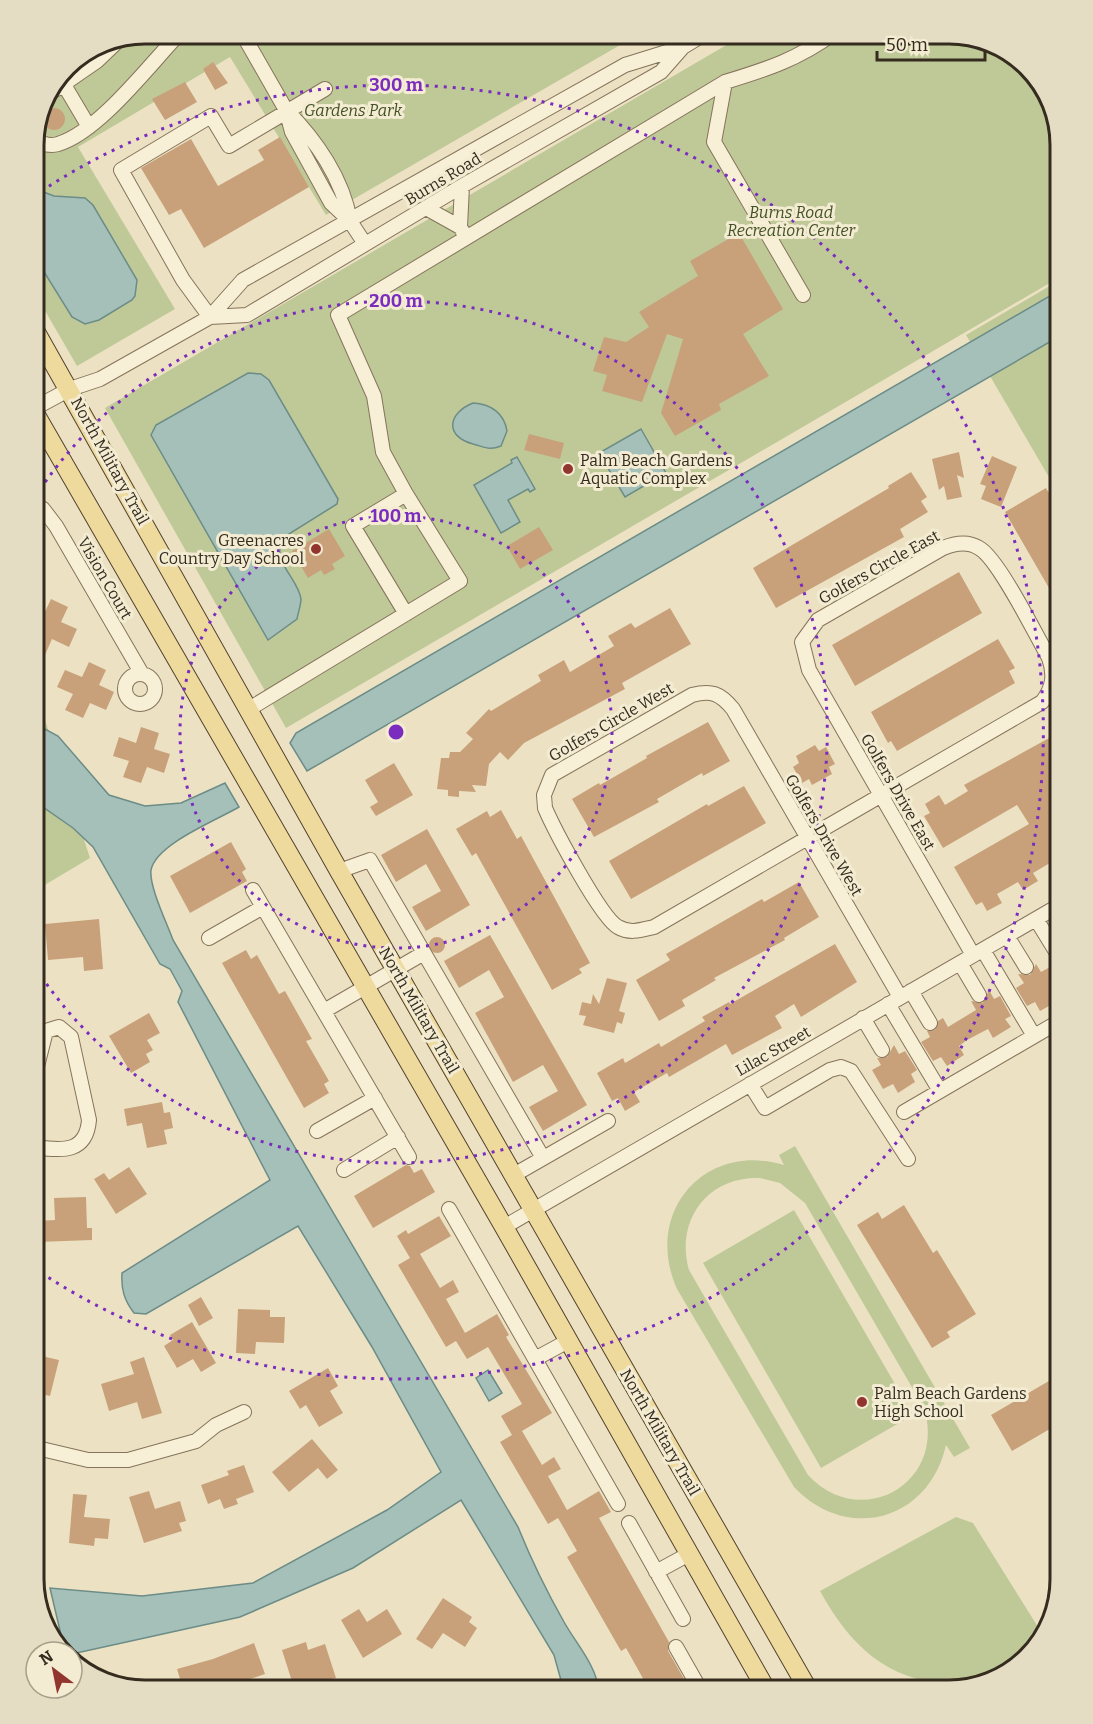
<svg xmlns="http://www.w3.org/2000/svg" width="1093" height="1724" font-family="Bitter,serif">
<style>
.green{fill:#bfc998;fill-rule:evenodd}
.water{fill:#a5bfb9;stroke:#6c8c87;stroke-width:1.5}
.building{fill:#c8a17b}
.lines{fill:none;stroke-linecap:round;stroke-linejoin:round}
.minor-casing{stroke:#85745b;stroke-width:16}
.major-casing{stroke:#53422f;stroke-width:20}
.minor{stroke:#f7efd6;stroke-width:14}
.major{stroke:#edda9c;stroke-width:18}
.ring{fill:none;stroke:#7b2cbf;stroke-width:3;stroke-dasharray:3 6}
.poi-dot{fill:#91352e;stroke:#f3ecd2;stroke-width:2}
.labels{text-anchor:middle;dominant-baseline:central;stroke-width:6;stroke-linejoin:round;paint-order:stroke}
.park-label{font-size:16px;font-style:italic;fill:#435126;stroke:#f3ecd2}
.street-label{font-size:16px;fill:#352b1e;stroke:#f3ecd2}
.poi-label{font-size:16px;fill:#352b1e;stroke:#f3ecd2;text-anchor:start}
.rim{fill:none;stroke:#352b1e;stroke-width:3}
.centre{fill:#7b2cbf;stroke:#f3ecd2;stroke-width:3}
.ring-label{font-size:18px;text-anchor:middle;font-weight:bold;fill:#7b2cbf;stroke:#f3ecd2;stroke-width:6;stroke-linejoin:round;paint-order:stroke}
</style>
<rect width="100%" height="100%" fill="#ece2c3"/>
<!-- green -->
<path class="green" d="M144,33H641L326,215L230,57L78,147L175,309L77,366L33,290V137L66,65L102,41Z
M747,33H957L1011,52L1055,124L1060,144V277L286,728L105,408Z
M1060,280V496L966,335Z
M33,683L90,858L33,892Z
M795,1146L970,1448L954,1457L946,1445C929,1521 847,1543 794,1487L677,1289C643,1213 704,1141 784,1165L779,1155ZM760,1178L780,1183L805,1203L924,1408C947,1483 861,1532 808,1475L689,1270C675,1221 707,1176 760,1178Z
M794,1210L913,1415L821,1468L703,1263Z
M956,1517L973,1523L1043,1635L1041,1641C1030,1651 1009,1675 996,1680C982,1685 966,1685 951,1684C886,1681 850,1645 820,1591Z"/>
<!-- water -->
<path class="water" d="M33,188L54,196L85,198L93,205L137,280L135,296L132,300L99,320L85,324L72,317L33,254Z
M1060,290V336L307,771L290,743L296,733Z
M248,373L261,374L269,380L338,499L337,504L284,537C269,561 298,577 301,599C301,605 298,613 297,619L268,640L151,435L156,425Z
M473,403C491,404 504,413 507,431L501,446C489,451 485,447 473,444C444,436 448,413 473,403Z
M641,429L666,473L625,497L599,453Z
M517,457L535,489L530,492L528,489L508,500L520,522L501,533L474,485L512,463L511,460Z
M33,727L43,728L58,736L109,795L145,806L181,803L225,783L239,807C217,820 156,844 151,870C149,887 167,923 173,940L518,1527C531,1559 547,1592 564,1622C577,1645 596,1665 599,1691H564L554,1655L461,1500L353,1568L240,1617L72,1654L65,1652L50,1588L142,1596L253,1583L387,1510L441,1472L372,1347L298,1226L146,1314L134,1313C124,1300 121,1289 122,1273L270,1180L178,1002L182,991L170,969L160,964L93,847L73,828L33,800Z
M488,1370L502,1393L489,1401L476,1378Z"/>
<!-- building -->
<path class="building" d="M213,62L228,83L215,90L203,69Z
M185,82L197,102L165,120L152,99Z
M43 119a11 11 0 1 1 22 0a11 11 0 1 1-22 0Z
M280,137L309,187L204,248L181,209L169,215L141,168L191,139L218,186L264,160L258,150Z
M739,233L783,309L743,334L769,376L719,404L721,410L675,436L661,413L683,339L667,334L642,402L602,391L607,375L593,371L604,337L626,342L649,327L639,312L698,276L690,261Z
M529,434L564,443L560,459L524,450Z
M959,452L964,478L957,475L962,497L947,500L944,486L939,490L932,459Z
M992,456L1017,467L1001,507L981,499L986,486L980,484Z
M911,472L927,497L921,501L928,512L900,529L904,537L776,608L753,568L889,488L888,486Z
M1046,488L1060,512V607L1005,512Z
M539,527L553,550L520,569L507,546Z
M329,529L345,556L332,564L335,569L324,575L321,570L308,578L292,551Z
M959,572L982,613L855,686L832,645Z
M51,599L68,607L61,622L77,629L69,647L52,639L45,655L33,649V609L44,614Z
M670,608L691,644L622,683L625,689L524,743L508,760L500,752L489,764L486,786L472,785L476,792L459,791V797L448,796V790L437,789L441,758H449L450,752H460L473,739L466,733L489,709L491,711L541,681L538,675L564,660L570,672L614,646L608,636L631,623L635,628Z
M998,639L1015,668L1009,671L1015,683L897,751L891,741L888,743L871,712Z
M89,662L106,670L99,685L114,692L106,710L90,703L83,718L65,710L73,694L57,687L65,670L82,677Z
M708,722L730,761L703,776L702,773L657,799L659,802L594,837L572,799L599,783L600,785L647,758L646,756Z
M141,727L159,733L154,749L170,754L164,773L147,767L141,783L123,777L129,761L113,756L119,737L136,743Z
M1060,732V857L1033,873L1038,881L1023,890L1018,882L997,894L1002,903L987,911L982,902L976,905L954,867L1029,824L1017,805L943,848L924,816L930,813L925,804L939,795L945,805L968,791L964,785Z
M815,745L819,751L826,747L835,764L829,767L832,774L812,785L809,779L802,783L793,767L799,763L796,756Z
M394,763L413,795L376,816L370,807L378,802L365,780Z
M744,786L766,823L631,899L609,861L707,804L708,806Z
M501,810L517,839L521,836L590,963L579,969L582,973L552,990L476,853L472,856L456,829L487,811L490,817Z
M427,829L470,905L426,931L412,907L441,891L426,864L396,882L381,855Z
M231,842L246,869L242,872L247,881L190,913L170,876Z
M799,882L819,917L784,938L785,940L714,978L716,980L682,1000L685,1006L659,1021L636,980L670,960L666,954L762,899L764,902Z
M99,919L103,969L84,971L83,957L48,960L45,924Z
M490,935L587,1105L543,1131L529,1107L558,1091L543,1065L513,1082L475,1013L504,997L489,970L459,988L444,961Z
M429 945a8 8 0 1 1 16 0a8 8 0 1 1-16 0Z
M835,944L857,982L801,1017L794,1004L775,1016L782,1028L732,1055L726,1044L669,1077L667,1073L634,1092L640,1102L625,1111L618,1098L612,1101L597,1073L623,1058L625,1063L659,1043L661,1047L705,1021L702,1017L729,1002L730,1004Z
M246,950L251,959L257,955L279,994L285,991L312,1039L306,1041L329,1081L324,1084L329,1093L304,1108L222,963Z
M1036,964L1041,972L1050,967L1060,985L1053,992L1058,1001L1040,1011L1035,1002L1027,1006L1016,988L1024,983L1018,974L1030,975Z
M607,978L627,983L619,1011L625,1013L622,1024L617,1022L614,1033L583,1025L586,1016L579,1015L582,1002L591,1004L593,994L599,1004Z
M989,990L994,999L1000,996L1011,1016L1005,1019L1011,1027L993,1038L988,1029L967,1040L959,1046L964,1055L947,1066L941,1057L933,1061L921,1042L930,1037L927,1031L935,1030L938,1021L943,1018L948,1027L976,1010L971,1001L983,1003Z
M149,1013L160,1033L147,1040L153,1050L146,1054L150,1062L131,1073L109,1036Z
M894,1045L899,1054L905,1051L917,1070L911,1074L915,1082L898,1093L893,1084L883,1089L872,1070L881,1065L877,1058L887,1057Z
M162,1102L164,1113L170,1112L173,1128L164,1130L167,1144L147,1148L142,1123L127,1126L124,1109Z
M406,1165L410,1166L414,1173L422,1169L435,1192L373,1228L354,1196Z
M129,1167L147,1194L116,1214L94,1179L104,1173L109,1180Z
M86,1197L87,1228H92V1240L38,1242L37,1221L55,1220L54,1198Z
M904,1205L933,1253L937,1250L976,1314L947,1332L950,1337L932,1348L857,1225L878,1212L882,1219Z
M439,1216L451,1236L420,1254L440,1288L453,1280L459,1292L446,1299L465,1333L497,1314L509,1335L506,1337L552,1413L522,1431L542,1465L554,1457L561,1469L548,1476L567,1510L599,1491L611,1512L599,1518L669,1642L668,1651L691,1691H650L626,1648L621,1651L567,1557L577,1551L558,1518L548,1524L500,1442L512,1435L501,1416L522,1404L488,1347L467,1359L456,1341L446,1347L398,1265L410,1258L397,1236L406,1230L408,1234Z
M201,1297L213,1318L199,1326L188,1305Z
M238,1309L270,1310V1317H285L284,1343L256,1342L255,1354L236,1353Z
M192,1322L216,1363L201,1372L193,1359L177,1368L164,1346L173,1340L170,1335Z
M33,1354L59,1360L50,1396L33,1392Z
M144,1357L162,1413L142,1419L137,1402L109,1411L101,1384L134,1374L130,1362Z
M328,1368L338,1386L330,1391L343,1413L319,1427L306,1405L300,1409L289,1391Z
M1054,1378L1060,1388V1423L1012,1451L991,1415Z
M312,1439L338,1470L327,1479L318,1468L289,1492L272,1472Z
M244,1465L254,1492L236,1499L238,1504L224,1509L220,1499L208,1504L201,1485L229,1475L227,1471Z
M149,1491L155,1509L180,1501L186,1521L179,1523L182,1531L144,1543L129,1497Z
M73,1494L87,1495L84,1517L110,1519L108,1539L95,1538L94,1546L69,1543Z
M443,1598L472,1617L469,1622L477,1628L465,1647L443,1633L432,1649L416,1639Z
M359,1609L367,1622L387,1609L402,1634L363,1658L341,1620Z
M306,1642L308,1650L325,1644L336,1678L295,1691L282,1650Z
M254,1643L265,1674L241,1682L244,1691H151V1687L180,1679L177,1669L213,1659Z"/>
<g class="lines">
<defs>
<path id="minor" d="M242,33L286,110L292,132L331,203L350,221L365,244
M60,78L89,127
M725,82L714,142L803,295
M55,90L97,61L121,38
M286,110C316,140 343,179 350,221
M33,138C40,143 49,147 58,144C99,132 150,64 180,33
M462,186L460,227L466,237
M426,208L460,227
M210,317L247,315L462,186L661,72L683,47
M210,317L183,280L121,170L211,116L229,146L325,89
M33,409L70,389L100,379L210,317L243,280L625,65L683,47L706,33
M406,494L353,526L406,614
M33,504L43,509L56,526L142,674
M125 689a15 15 0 1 1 30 0a15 15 0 1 1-30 0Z
M249,709L460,581L406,494L383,452L374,396L338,315L725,82C768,69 798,59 834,33
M339,871L370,860L543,1158
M253,890L409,1157
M1036,919L1060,958
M1007,936L1026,967
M209,938L263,907
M983,950L1034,1036
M960,963L979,995
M911,991L930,1023
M900,997L733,709C720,693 711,690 692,695L552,775L544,795L545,808C554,829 601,918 618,927C630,934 641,930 654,927C783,852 913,777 1042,702C1053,688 1055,675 1049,658C1036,635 998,558 979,548C968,541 955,543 943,548L818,620L802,642L809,670L973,955
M888,1004L940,1091
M324,1011L424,953
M863,1018L882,1050
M750,1084L765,1108L830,1070L841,1067L851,1071L908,1159
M904,1112L1060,1021
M317,1131L375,1098
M33,1147C60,1150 86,1155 89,1120L71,1037L59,1027L46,1031L33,1082
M344,1170L398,1137
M512,1176L608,1121
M449,1209L618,1504
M504,1227L1060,905
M535,1359L568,1341
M33,1447L88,1460H128L196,1441L216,1425L244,1412
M629,1523L683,1619
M656,1572L689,1554
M676,1647L701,1691"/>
<path id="major" d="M33,327L339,871L809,1691
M33,410L504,1227L767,1691"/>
</defs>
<!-- minor casing -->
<use href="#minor" class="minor-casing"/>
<!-- major casing -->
<use href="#major" class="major-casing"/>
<!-- minor -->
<use href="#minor" class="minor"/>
<!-- major -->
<use href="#major" class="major"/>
</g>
<!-- distance rings -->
<g class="ring">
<circle cx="396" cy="732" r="216"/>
<path d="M35 497A431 431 0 1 1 35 967"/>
<path d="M34 196A647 647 0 1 1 34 1268"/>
</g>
<!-- markers -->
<g class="poi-dot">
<circle cx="568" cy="469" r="6"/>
<circle cx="316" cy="549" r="6"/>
<circle cx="862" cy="1402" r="6"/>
</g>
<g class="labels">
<!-- park labels -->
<g class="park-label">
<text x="353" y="110">Gardens Park</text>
<text x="791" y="212">Burns Road<tspan x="791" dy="18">Recreation Center</tspan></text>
</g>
<!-- street labels -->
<g class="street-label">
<text transform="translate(443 179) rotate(-31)">Burns Road</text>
<text transform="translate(110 461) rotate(61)">North Military Trail</text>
<text transform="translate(879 567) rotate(-29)">Golfers Circle East</text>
<text transform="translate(105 578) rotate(60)">Vision Court</text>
<text transform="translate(611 722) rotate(-30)">Golfers Circle West</text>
<text transform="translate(898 792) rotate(60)">Golfers Drive East</text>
<text transform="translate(824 835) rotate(60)">Golfers Drive West</text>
<text transform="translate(419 1010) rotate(60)">North Military Trail</text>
<text transform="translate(773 1051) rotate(-30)">Lilac Street</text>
<text transform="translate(660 1432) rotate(60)">North Military Trail</text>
</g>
<!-- poi labels -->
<g class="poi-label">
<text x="580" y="460">Palm Beach Gardens<tspan x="580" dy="18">Aquatic Complex</tspan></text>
<text x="304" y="540" text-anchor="end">Greenacres<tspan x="304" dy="18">Country Day School</tspan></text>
<text x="874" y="1393">Palm Beach Gardens<tspan x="874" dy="18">High School</tspan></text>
</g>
</g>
<!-- crop -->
<path d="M0 0H1093V1724H0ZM145 44H949A101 101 0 0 1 1050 145V1579A101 101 0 0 1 949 1680H145A101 101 0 0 1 44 1579V145A101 101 0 0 1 145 44Z" fill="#e4ddc4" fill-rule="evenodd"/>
<path class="rim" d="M145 44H949A101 101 0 0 1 1050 145V1579A101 101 0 0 1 949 1680H145A101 101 0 0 1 44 1579V145A101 101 0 0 1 145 44Z"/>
<circle cx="396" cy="732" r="9" class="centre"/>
<g class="ring-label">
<text x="396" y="91">300 m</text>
<text x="396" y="307">200 m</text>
<text x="396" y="522">100 m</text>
</g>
<!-- north arrow -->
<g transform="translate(54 1670) rotate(328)"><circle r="28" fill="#f3ecd2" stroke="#a79f8a" stroke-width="1.5"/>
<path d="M0-4.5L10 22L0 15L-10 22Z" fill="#91352e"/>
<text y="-9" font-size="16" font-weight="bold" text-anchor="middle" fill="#352b1e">N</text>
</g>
<!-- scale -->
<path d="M877 51v9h108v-9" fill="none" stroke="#352b1e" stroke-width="3"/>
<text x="886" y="51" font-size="18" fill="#352b1e" stroke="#f3ecd2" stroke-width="4.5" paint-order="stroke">50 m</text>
</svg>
